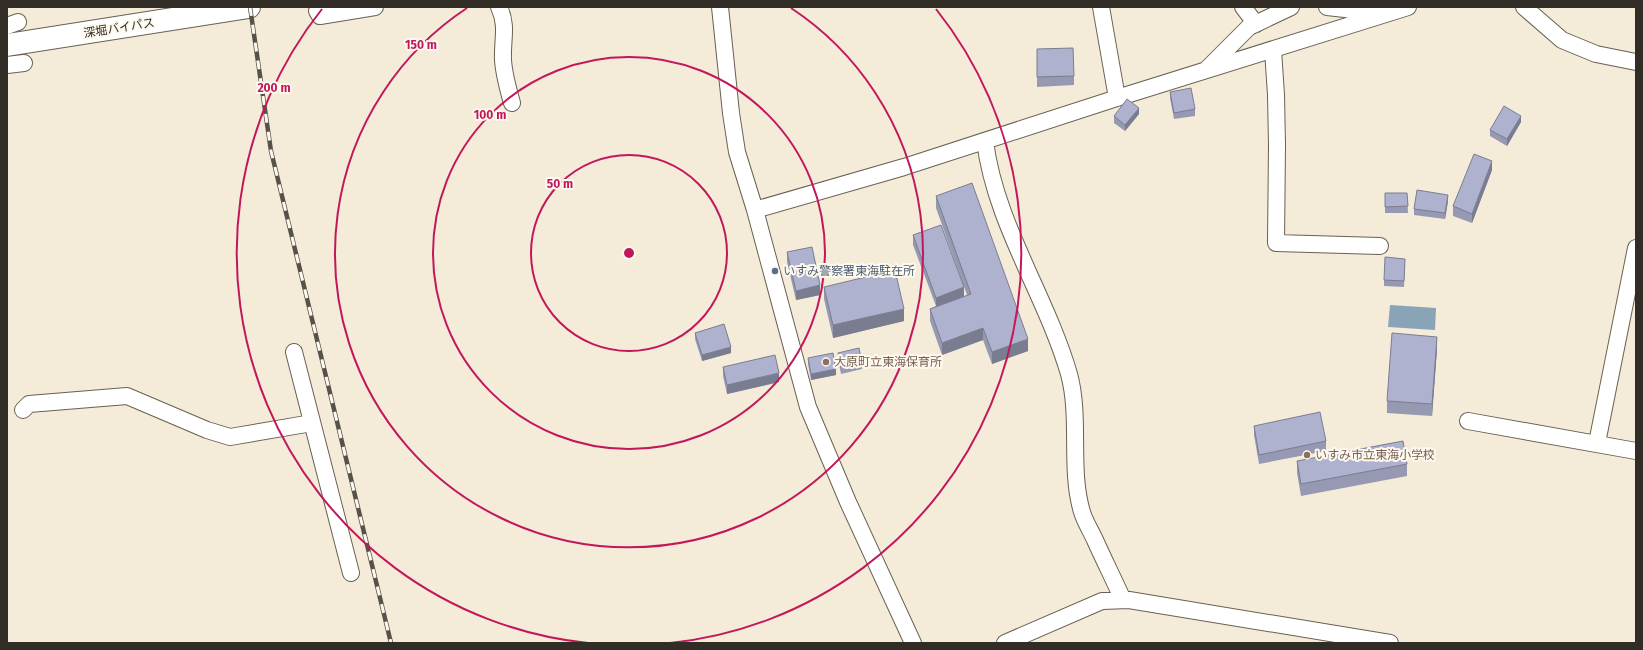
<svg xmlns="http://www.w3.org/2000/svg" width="1643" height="650" font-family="'Fira Sans','Noto Sans JP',sans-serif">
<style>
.water{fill:#8aa4b7}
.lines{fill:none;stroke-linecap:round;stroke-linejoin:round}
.minor-casing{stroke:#686151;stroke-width:18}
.highway-casing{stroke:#686151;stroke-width:24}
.minor{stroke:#fff;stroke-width:16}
.highway{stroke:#fff;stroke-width:22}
.rail-casing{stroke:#575249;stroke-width:4.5}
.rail{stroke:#fef9ee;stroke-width:3;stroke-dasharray:9;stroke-linecap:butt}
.wall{fill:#9699b1}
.shaded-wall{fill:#7a7d90}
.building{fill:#afb2ce;stroke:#7a7d90}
.ring{fill:none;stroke:#c2185b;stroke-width:2}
.service-dot{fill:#5c6f8a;stroke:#fef9ee;stroke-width:1.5}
.education-dot{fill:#8d6e63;stroke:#fef9ee;stroke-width:1.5}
.labels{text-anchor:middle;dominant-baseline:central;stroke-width:4;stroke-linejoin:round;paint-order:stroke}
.street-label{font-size:12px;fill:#312d26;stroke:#fef9ee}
.service-label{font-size:12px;fill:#4e5e75;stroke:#fef9ee;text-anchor:start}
.education-label{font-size:12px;fill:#785e54;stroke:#fef9ee;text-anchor:start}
.centre{fill:#c2185b;stroke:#fef9ee;stroke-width:2}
.ring-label{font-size:12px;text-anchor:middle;font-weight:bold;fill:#c2185b;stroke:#fef9ee;stroke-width:4;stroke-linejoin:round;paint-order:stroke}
</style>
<rect width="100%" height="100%" fill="#f4ebd9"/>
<!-- water -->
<path class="water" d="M1390,305L1436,308L1435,330L1388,327Z"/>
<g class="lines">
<defs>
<path id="minor" d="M499,7C508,26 502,40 503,60C504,75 508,89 512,103
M720,7L731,113L737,152L755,210L808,407L848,502L913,643
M1101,7L1117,98
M1243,7L1256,24
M1327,7L1381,13
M1524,7L1562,40L1596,54L1636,62
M317,11L320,16L375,7
M7,26L18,22
M1273,50L1276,95L1277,145L1276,243L1380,246
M7,65L24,63
M1207,69L1249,27L1291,7
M985,141C995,223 1046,295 1069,374C1081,418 1069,469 1082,512C1085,522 1091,531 1095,540C1104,560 1114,580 1123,600
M755,210L904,167L1117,98L1408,7
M294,352L351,573
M23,410L29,404L127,396L207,430L230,437L312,423
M1468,421L1636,451
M1597,443L1636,248
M1005,643L1102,601L1129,600L1390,643"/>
<path id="highway" d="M7,45L249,7"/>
</defs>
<!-- minor casing -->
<use href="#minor" class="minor-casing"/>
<!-- highway casing -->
<use href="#highway" class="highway-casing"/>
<!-- minor -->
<use href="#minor" class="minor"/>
<!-- highway -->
<use href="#highway" class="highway"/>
<defs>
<path id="rail" d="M250,7L271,151L391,643"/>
</defs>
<!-- rail casing -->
<use href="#rail" class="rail-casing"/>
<!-- rail -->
<use href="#rail" class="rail"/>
</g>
<!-- wall -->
<path class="wall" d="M1037,49L1074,76V85L1037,87Z
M1170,92L1195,109V116L1174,119L1170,98Z
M1139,114L1125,131L1114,123V116Z
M1521,122L1507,146L1490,136V130Z
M1492,170L1472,223L1453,216V206Z
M1385,193H1407L1408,213H1385Z
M936,196L1028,351L992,364L983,340L942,355L930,321V309L936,306L913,245V235L964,296L967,295L936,208Z
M1448,201L1445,219L1414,215V209Z
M787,252L820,295L796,300L787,262Z
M1405,265L1404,287L1384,286V280Z
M824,287L904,321L833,338L824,299Z
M695,333L731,353L702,361L695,339Z
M1437,349L1432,416L1387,413V401Z
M838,353L862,363V369L841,374L838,359Z
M808,358L836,375L811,380L808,364Z
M723,367L779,382L727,394L723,376Z
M1254,426L1326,441V451L1259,464L1254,435Z
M1297,461L1407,464V476L1301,496L1297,473Z"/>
<!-- shaded-wall -->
<path class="shaded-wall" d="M1139,108V114L1125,131V125Z
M1521,116V122L1507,146V139Z
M1492,161V170L1472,223V214Z
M1448,195V201L1445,219V213Z
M820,285V295L796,300V291Z
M964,287V296L936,307V298Z
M904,309V321L833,338V325Z
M983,328V340L942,355V343Z
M1437,337V349L1432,416V404Z
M1028,339V351L992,364V352Z
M731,347V353L702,361V355Z
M836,369V375L811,380V374Z
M779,373V382L727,394V385Z"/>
<!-- building -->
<path class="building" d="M1073,48L1074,76L1037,77V49Z
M1191,88L1195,109L1174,113L1170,92Z
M1127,99L1139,108L1125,125L1114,116Z
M1504,106L1521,116L1507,139L1490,130Z
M1474,154L1492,161L1472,214L1453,206Z
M972,183L1028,339L992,352L983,328L942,343L930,309L971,294L936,196Z
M1417,190L1448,195L1445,213L1414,209Z
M1385,193H1407L1408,206L1385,207Z
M941,225L964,287L936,298L913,235Z
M812,247L820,285L796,291L787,252Z
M1385,257L1405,259L1404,281L1384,280Z
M895,270L904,309L833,325L824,287Z
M724,324L731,347L702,355L695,333Z
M1392,333L1437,337L1432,404L1387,401Z
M859,348L862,363L841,367L838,353Z
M833,353L836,369L811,374L808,358Z
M775,355L779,373L727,385L723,367Z
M1320,412L1326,441L1259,455L1254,426Z
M1403,441L1407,464L1301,484L1297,461Z"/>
<!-- distance rings -->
<g class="ring">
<circle cx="629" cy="253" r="98"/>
<circle cx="629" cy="253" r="196"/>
<path d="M791 8A294 294 0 1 1 467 8"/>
<path d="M588 643A392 392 0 0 1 322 9M936 9A392 392 0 0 1 670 643"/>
</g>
<!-- markers -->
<circle class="service-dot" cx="775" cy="271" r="4"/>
<g class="education-dot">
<circle cx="826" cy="362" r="4"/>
<circle cx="1307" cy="455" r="4"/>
</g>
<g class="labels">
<!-- street labels -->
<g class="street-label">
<text transform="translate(119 28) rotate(-9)">深堀バイパス</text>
</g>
<!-- service labels -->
<g class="service-label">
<text x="783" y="271">いすみ警察署東海駐在所</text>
</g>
<!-- education labels -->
<g class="education-label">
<text x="834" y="362">大原町立東海保育所</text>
<text x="1315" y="455">いすみ市立東海小学校</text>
</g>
</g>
<circle cx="629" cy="253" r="6" class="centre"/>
<g class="ring-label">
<text x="421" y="49">150 m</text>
<text x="274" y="92">200 m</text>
<text x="490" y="119">100 m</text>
<text x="560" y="188">50 m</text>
</g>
<!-- border -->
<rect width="1643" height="650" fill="none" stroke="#312d26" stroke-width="16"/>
</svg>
